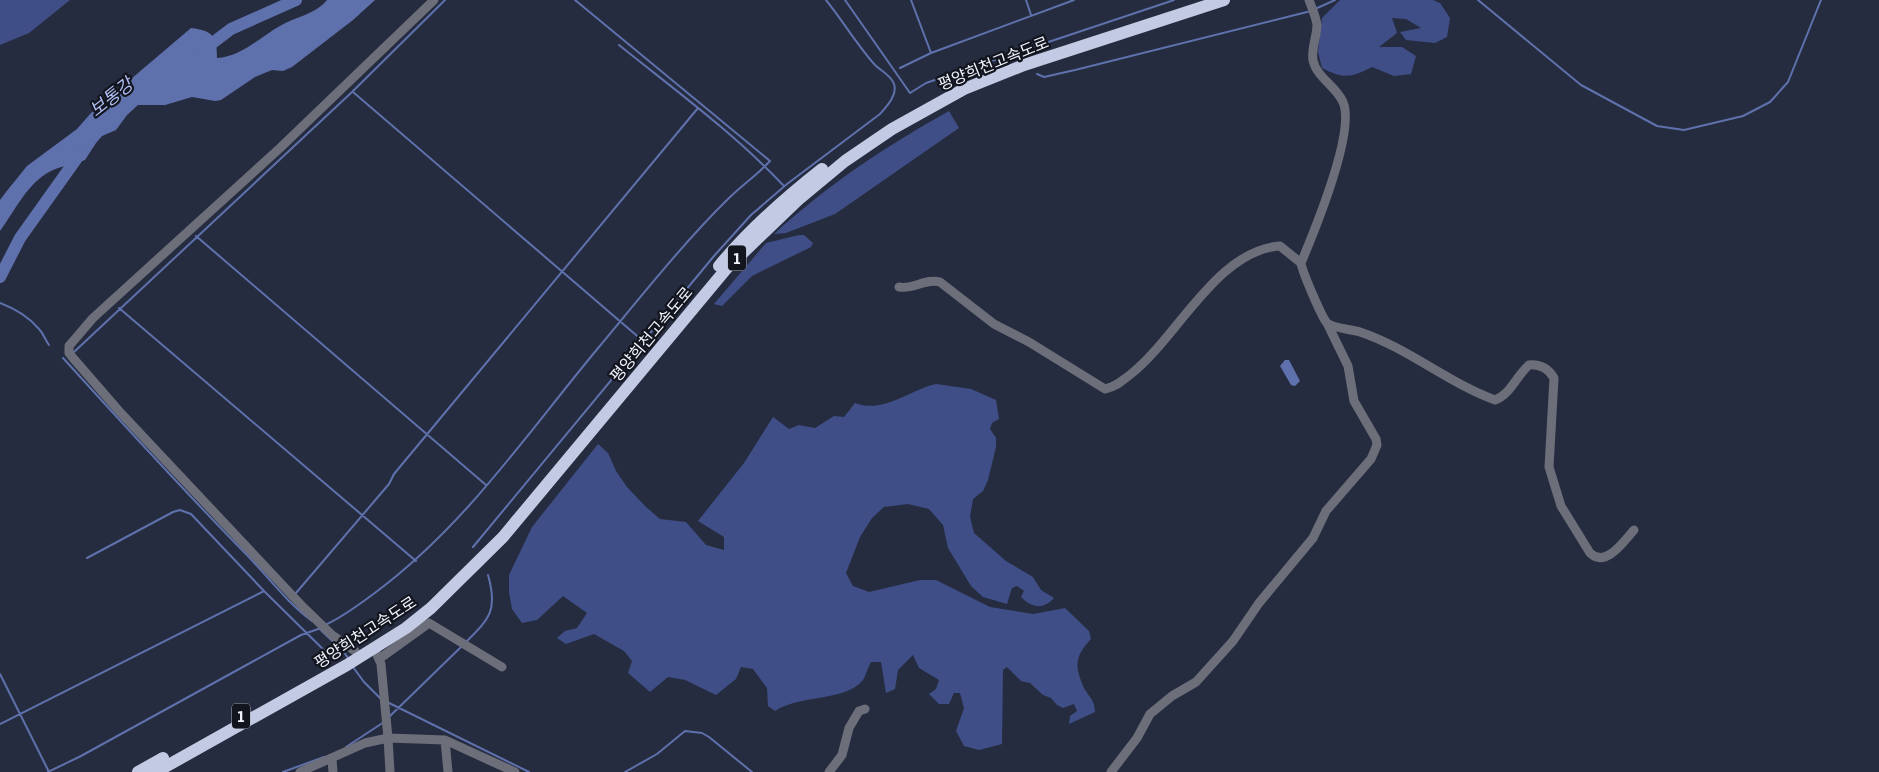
<svg xmlns="http://www.w3.org/2000/svg" width="1879" height="772" font-family="'Asap Condensed','Noto Sans KR',sans-serif">
<style>
.forest{fill:#3f4e87}
.water{fill:#5f71ac}
.lines{fill:none;stroke-linecap:round;stroke-linejoin:round}
.stream{stroke:#5f71ac;stroke-width:2}
.river{stroke:#5f71ac;stroke-width:12}
.minor{stroke:#6c6f7a;stroke-width:9}
.highway{stroke:#c3cbe4;stroke-width:12}
.labels{text-anchor:middle;dominant-baseline:central;stroke-width:4.5;stroke-linejoin:round;paint-order:stroke}
.shield{fill:#12151e;stroke:#adb0ba;stroke-width:1}
.shield-label{font-size:15px;font-weight:bold;fill:#eff3fd}
.street-label{font-size:16px;fill:#eff3fd;stroke:#12151e}
.water-label{font-size:18px;font-style:italic;fill:#afbff3;stroke:#12151e}
</style>
<rect width="100%" height="100%" fill="#262c3f"/>
<!-- forest -->
<path class="forest" d="M0,0H70L29,33L0,45Z
M1340,0H1433L1440,3L1450,18L1447,37L1435,43L1406,40L1400,32L1421,28L1406,19L1392,18L1397,33L1379,47H1402L1416,56L1411,74L1394,76L1372,67C1351,78 1343,79 1322,68L1318,52L1322,18Z
M949,111L959,128L835,214L786,233L774,234C830,183 883,148 949,111Z
M799,235H804L813,243L811,247L752,276L722,306L714,304L766,243Z
M936,384L971,389L996,400L999,419L992,423L990,429L996,438V447L988,480L983,491L973,499L970,517L974,533L1006,561L1033,577L1041,590L1054,598C1043,610 1032,608 1021,597L1024,591L1017,586L1012,588L1007,604L983,597L971,586L948,548L943,525L929,509L908,504L884,507L872,518L860,537L846,573L853,586L869,592L920,580H936L990,607L1033,614L1065,608L1089,631L1091,639C1075,656 1074,666 1084,688C1090,699 1094,698 1095,712L1069,724L1070,716L1077,711L1074,704L1063,708L1057,705L1051,698L1043,695L1030,683L1021,681L1007,667L1003,670L1002,744L979,750L964,746L956,731L964,708L960,693H954L949,704H939L929,694L936,689L939,680L919,668L913,655L898,670L895,689L886,693L881,662H871C868,667 866,675 863,680C845,702 801,694 775,711L768,706L767,688L753,669L741,667L736,679L716,695L685,680L668,677L650,692L628,673L632,661L624,651L594,634L566,644L557,638L565,631L577,628L587,613L563,596L537,620L522,623L512,609L509,592V575L532,527L598,444L608,453L616,471L627,487L645,506L660,519L686,522L706,545L724,550V537L698,521L744,463L773,417L789,429L799,425L815,428L834,416L844,417L855,403C884,414 909,390 936,384Z"/>
<!-- water -->
<path class="water" d="M327,0H375L353,20L292,67L283,71L272,70L255,77L221,100L215,101L192,97L165,105H138L127,115L116,130L102,136L96,143L85,160C74,164 61,166 51,171C28,182 14,212 0,231V200L6,192L27,166L77,129L91,113L191,28C213,31 217,36 217,58C241,57 260,37 280,26C295,17 316,14 327,0Z
M1285,360H1289L1300,381L1295,386L1291,385L1280,366Z"/>
<g class="lines">
<!-- stream -->
<path class="stream" d="M845,0L910,93L926,83L1174,0
M911,0L931,53
M1026,0L1031,15
M1478,0L1581,85L1657,126L1684,130L1743,116L1770,102L1788,82L1821,0
M1315,9L1335,0
M619,45C675,90 735,134 784,186
M900,68L931,53L1074,0
M1037,74L1044,77L1075,70L1311,11
M353,92L643,341
M196,236L486,485
M0,303C16,309 28,316 39,329C44,334 45,340 49,345
M119,308L416,561
M74,352L352,92L445,0
M63,358C122,423 181,488 243,551C266,574 286,602 312,621
M473,547L714,256L751,215L787,184L880,114C886,107 898,95 894,84C891,75 881,71 875,65C857,45 843,21 826,0
M87,558L173,512L180,510L191,514L264,591L334,660
M296,593L389,484L394,474L698,108
M325,625C343,617 360,604 376,592C466,525 528,432 599,347C639,299 684,242 728,199C742,185 757,175 770,161L575,0
M319,628C328,638 342,648 348,658
M466,642C490,618 498,610 488,575
M353,667L364,682L381,699
M0,674L49,772
M387,702L529,772
M389,717L461,647
M0,724L264,591
M346,747L384,722
M48,772L81,756L301,635L321,628
M283,772L324,757
M625,772L657,754L685,731L702,733L709,737L752,772"/>
<!-- river -->
<path class="river" d="M202,51L231,29L296,0
M0,277L20,238L82,151"/>
<!-- minor -->
<path class="minor" d="M1309,0C1312,8 1316,17 1317,25C1317,36 1311,49 1313,60C1316,77 1336,86 1343,102C1356,132 1314,232 1301,263C1302,271 1322,318 1327,323C1335,329 1351,329 1360,332C1408,348 1448,383 1495,400C1511,394 1516,376 1529,365C1540,364 1548,368 1554,378L1549,467L1561,506L1590,553C1606,568 1623,542 1634,530
M899,287C913,290 926,278 940,282L994,324L1029,342L1105,389C1116,387 1123,380 1131,374C1177,338 1217,250 1280,246L1301,263
M374,648L381,664L388,738L445,740L515,772
M355,651L332,635L303,607L119,411L73,358L69,353V346L93,318L280,148L434,0
M379,659L429,623L502,667
M445,740L448,772
M332,759L333,772
M300,772L365,743L388,738L390,772
M829,772L842,755L849,728L859,711L865,709
M1111,772L1137,738L1150,714L1172,696L1196,682L1233,641L1259,603L1313,538L1326,511L1371,459L1377,445L1376,439L1354,401L1348,366L1327,323"/>
<!-- highway -->
<path class="highway" d="M719,266C749,230 785,198 822,169
M138,772L163,758
M156,772L347,665L406,628L431,608L503,537L727,268L798,200L845,161L892,129L964,89L1024,65L1224,0"/>
</g>
<g class="labels">
<!-- shield labels -->
<g class="shield">
<rect x="728" y="245.5" width="18" height="25" rx="4"/>
<rect x="232" y="703.5" width="18" height="25" rx="4"/>
</g>
<g class="shield-label">
<text x="737" y="258">1</text>
<text x="241" y="716">1</text>
</g>
<!-- street labels -->
<g class="street-label">
<text transform="translate(993 63) rotate(-22)">평양희천고속도로</text>
<text transform="translate(651 334) rotate(-50)">평양희천고속도로</text>
<text transform="translate(365 632) rotate(-33)">평양희천고속도로</text>
</g>
<!-- water labels -->
<g class="water-label">
<text transform="translate(111 97) rotate(-38)">보통강</text>
</g>
</g>
</svg>
